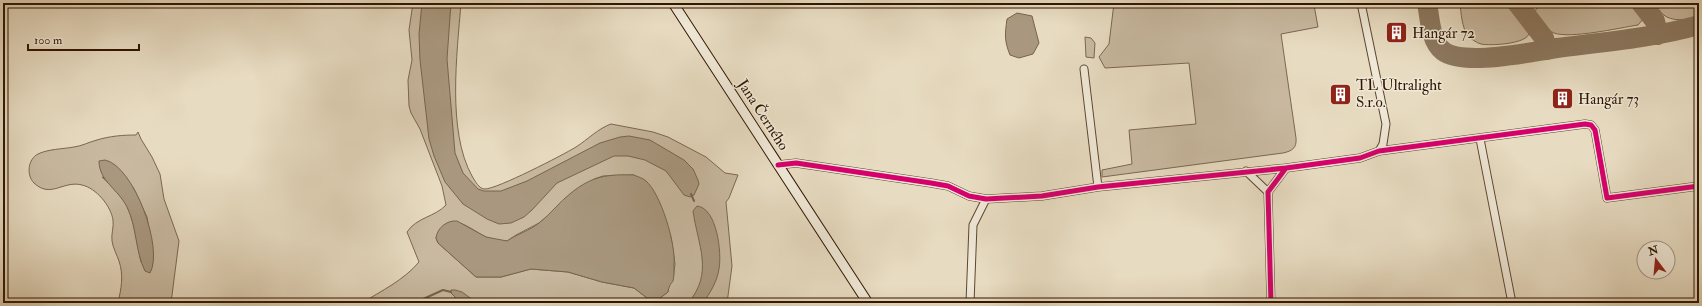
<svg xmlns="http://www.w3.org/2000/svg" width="1702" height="306" font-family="'IM FELL Double Pica',serif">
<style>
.green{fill:#c8b9a0;stroke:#7c6750;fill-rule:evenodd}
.water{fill:#a9987f;stroke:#79644c}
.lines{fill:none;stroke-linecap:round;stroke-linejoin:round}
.stream{stroke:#79644c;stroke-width:2}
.taxiway{stroke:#8c7860;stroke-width:20}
.street-casing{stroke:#5e4630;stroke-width:9}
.secondary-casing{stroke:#301500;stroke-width:11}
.street{stroke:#efe8d7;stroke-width:7}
.secondary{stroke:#efe8d7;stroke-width:9}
.cycleway-casing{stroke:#efe8d7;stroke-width:8}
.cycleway{stroke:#d6006c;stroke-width:5}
.labels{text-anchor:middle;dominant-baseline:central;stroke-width:3;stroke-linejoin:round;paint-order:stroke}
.poi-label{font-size:15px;fill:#301500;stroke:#efe8d7;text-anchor:start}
.street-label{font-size:15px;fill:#301500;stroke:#efe8d7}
</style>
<rect width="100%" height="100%" fill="#e7dbc1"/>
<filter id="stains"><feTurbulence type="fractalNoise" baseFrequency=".005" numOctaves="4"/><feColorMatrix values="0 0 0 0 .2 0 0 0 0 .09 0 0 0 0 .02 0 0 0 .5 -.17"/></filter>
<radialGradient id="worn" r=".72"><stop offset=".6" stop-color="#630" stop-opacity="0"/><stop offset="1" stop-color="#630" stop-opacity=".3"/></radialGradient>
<!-- green -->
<path class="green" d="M413,3H461C457,54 447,131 472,176C475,181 479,189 485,189C497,189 563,155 576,147C587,140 599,128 611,124L653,132L668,137L706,157L725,173L738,175L729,198L726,202L732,266L727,303H362C381,291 404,280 419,262L407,232C417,217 435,217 446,205L442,186L420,129L411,113L409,106L408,80L412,60L409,30ZM634,175L671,237L675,264L673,280L669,284L668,292L660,298H647L634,288L602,282L568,272L531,269L501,277H476L438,243L436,238C449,208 466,227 486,237C492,240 500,241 507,241L516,235L539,223L594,179L603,176Z
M1114,3H1315L1314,5L1318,27L1281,34L1296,138C1297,148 1292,151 1283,153L1102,177V170L1132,164L1129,130L1196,124L1189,63L1105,68L1099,57L1109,44Z
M1460,3H1518L1513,7C1518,14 1531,24 1529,33C1528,44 1490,46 1481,44C1477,43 1471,39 1468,36C1462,28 1461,13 1460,3Z
M1544,3H1635L1644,14V18L1638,25C1619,28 1570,39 1554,33C1545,29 1540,22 1535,14L1536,9Z
M1656,3H1699V18C1681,20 1663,24 1656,3Z
M1085,37L1091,38L1095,43L1094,58L1086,57Z
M138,132L141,139L152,157L160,174L164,199L179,241L171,303H118C121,289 124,276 119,261C117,255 113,248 112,241C111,234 114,227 113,220C111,206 96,188 82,185C63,180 51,199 34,183C26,175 28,159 38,154C48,149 63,149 74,147C82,146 89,142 97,140C110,136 123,135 136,135ZM102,177L133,187L147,217L153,255L141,262C137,244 135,223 127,206C121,195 111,186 102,177Z"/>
<!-- water -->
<path class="water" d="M422,3H451L447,59L455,153L463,173L478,189L484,191H501L527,181L600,143L620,137L629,136L650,140L684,160L693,169L698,180L699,184L694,195L690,197L684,195L666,171L645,160L628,156H614L557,183L532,210L524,217L511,223L499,224L487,219L463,204L445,182L434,156L429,139L420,60L419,34Z
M1017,13L1032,16L1039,43L1033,54L1019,58L1010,55C1004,40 1005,34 1007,19Z
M105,160C134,166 164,249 150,273L145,271C135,251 137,227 127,207C118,189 99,181 99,161Z
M634,175C638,177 643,178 646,181C661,194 676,244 674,265C674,269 674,278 673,281C670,285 669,286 668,292L660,298H647L634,288L602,282L568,272L531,269L501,277H476L438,243L436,238C437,228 447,220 457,221L486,237L507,241C517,234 529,231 539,223C551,214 559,202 571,193C592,176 608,174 634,175Z
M697,206C717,208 722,253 719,269C717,282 710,293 703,303H688C714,273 698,246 693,211Z
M455,290L462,292L477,303H461L450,292L451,290Z"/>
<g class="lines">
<!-- stream -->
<path class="stream" d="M691,194L694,201
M418,303L421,300L443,290L451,292"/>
<!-- taxiway -->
<path class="taxiway" d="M1427,3C1430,18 1430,41 1443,51C1451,57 1466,58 1476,58C1503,58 1531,52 1557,48C1605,42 1653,38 1699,25
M1517,3L1544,38L1547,50
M1641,3L1655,21L1658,35"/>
<defs>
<path id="street" d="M1361,3L1386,124L1383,144L1379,151
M1084,69L1098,187
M1480,139L1512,303
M778,165L796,163L931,183L948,186L969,196L986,199L1042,196L1098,187L1286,168
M1246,171L1268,192
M970,303L973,225L986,199
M1271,303L1268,192L1286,168L1360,158L1379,151L1585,124L1591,125L1595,130L1607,198L1699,186"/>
<path id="secondary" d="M673,3L868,303"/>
</defs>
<!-- street casing -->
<use href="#street" class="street-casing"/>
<!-- secondary casing -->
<use href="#secondary" class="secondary-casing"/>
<!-- street -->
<use href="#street" class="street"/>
<!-- secondary -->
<use href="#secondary" class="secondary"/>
<defs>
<path id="cycleway" d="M778,165L796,163L931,183L948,186L969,196L986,199L1042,196L1098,187L1286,168
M1271,303L1268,192L1286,168L1360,158L1379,151L1585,124L1591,125L1595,130L1607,198L1699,186"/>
</defs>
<!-- cycleway casing -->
<use href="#cycleway" class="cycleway-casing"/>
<!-- cycleway -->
<use href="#cycleway" class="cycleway"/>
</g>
<!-- icons -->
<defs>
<symbol id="building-square" viewBox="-11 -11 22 22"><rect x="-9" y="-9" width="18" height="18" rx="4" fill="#8f2418" stroke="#efe8d7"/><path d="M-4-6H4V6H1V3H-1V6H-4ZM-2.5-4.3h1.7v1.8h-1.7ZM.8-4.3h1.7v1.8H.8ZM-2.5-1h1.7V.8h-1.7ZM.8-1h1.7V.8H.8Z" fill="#fff"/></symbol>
</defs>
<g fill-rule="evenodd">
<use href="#building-square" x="1384" y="20" width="25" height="25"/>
<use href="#building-square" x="1328" y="82" width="25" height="25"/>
<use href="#building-square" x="1550" y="86" width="25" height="25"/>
</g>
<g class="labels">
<!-- poi labels -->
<g class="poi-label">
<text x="1412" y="33">Hangár 72</text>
<text x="1356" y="85">TL Ultralight<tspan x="1356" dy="17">S.r.o.</tspan></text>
<text x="1578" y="99">Hangár 73</text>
</g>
<!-- street labels -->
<g class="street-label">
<text transform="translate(763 115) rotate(57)">Jana Černého</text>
</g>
</g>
<!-- margin -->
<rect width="1702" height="306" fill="none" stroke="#e7dbc1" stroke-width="16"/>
<rect x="4" y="4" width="1694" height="298" fill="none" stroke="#301500" stroke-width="2"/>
<rect x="8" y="8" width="1686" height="290" fill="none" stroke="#301500"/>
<!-- north arrow -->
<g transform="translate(1656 260) rotate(344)"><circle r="19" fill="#efe8d7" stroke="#a39481"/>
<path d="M0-3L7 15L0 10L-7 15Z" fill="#8f2418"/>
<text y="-6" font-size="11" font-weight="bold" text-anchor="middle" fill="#301500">N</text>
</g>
<!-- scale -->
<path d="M28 44v6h111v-6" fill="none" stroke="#301500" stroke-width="2"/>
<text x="34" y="44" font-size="12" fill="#301500" stroke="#efe8d7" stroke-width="3" paint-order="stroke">100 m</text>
<rect width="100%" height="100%" filter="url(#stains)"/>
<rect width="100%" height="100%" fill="url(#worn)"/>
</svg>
